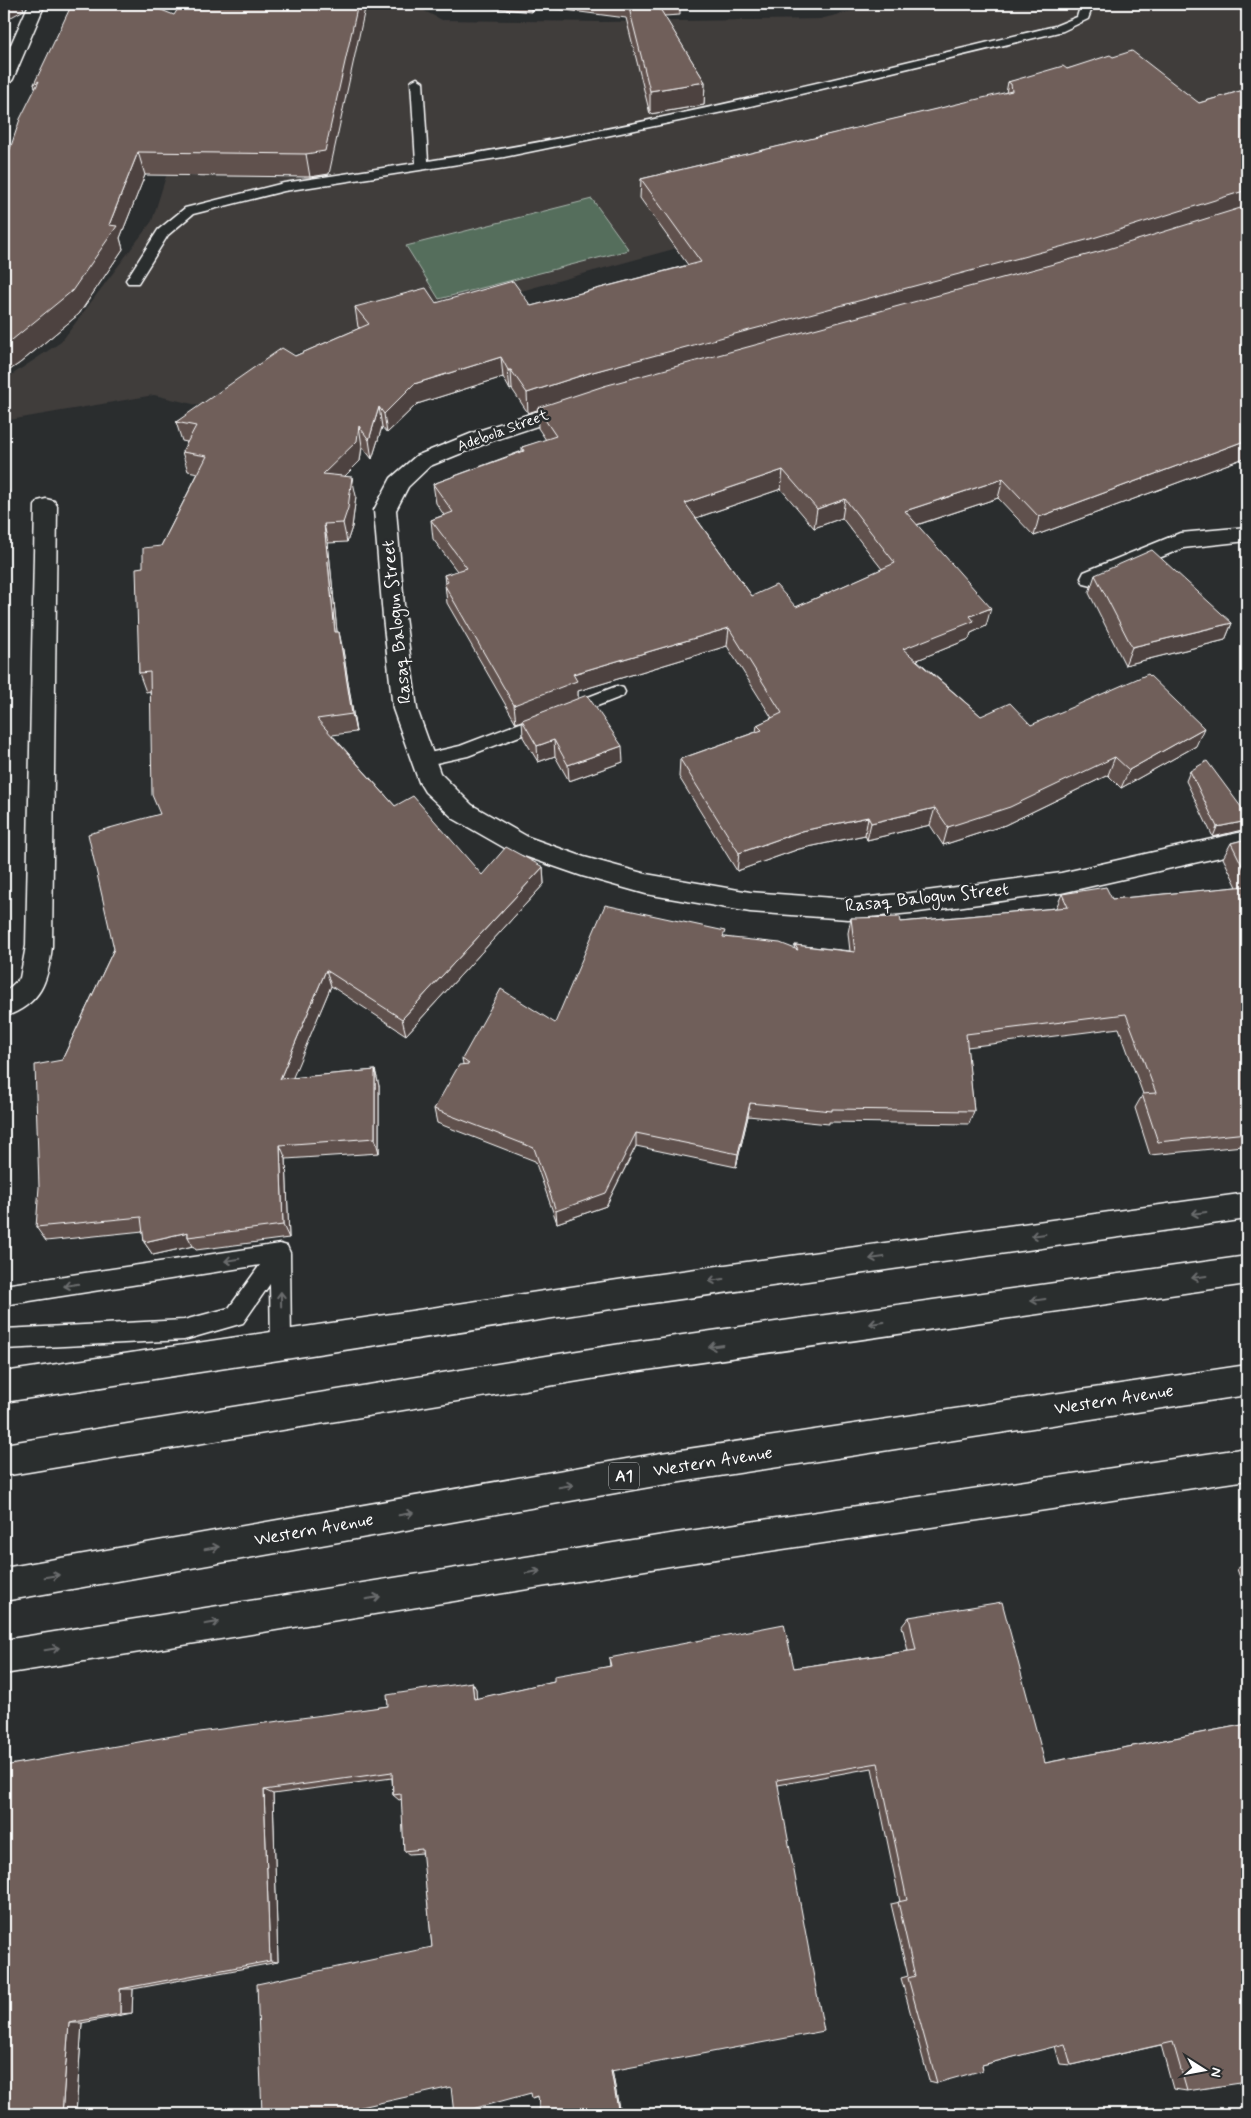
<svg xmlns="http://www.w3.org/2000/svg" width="1251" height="2118" font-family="Mynerve,sans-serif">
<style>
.built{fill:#3f3c3b}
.green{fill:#556e5c;stroke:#aab6ae}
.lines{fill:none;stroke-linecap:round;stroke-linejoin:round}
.service-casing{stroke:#fff;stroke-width:3}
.minor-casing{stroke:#fff;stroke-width:3}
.primary-casing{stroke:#fff;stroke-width:3}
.motorway-casing{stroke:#fff;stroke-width:3}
.service{fill:#2a2d2e;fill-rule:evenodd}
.minor{fill:#2a2d2e;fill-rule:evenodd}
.primary{fill:#2a2d2e;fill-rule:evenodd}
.motorway{fill:#2a2d2e;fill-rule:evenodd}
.wall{fill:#60514d;stroke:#fff;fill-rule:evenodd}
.shaded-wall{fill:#4e423f;stroke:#fff}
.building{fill:#705e5a;stroke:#fff;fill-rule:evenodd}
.oneway{stroke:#6a6c6d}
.labels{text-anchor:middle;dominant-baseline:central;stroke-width:5;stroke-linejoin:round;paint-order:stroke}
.far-street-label{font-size:15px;fill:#fff;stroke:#2a2d2e}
.shield{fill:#2a2d2e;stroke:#bfc0c0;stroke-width:1}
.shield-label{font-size:16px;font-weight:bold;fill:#fff}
.street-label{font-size:18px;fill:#fff;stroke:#2a2d2e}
</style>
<rect width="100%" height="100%" fill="#2a2d2e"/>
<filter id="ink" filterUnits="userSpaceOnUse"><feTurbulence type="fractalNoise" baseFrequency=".02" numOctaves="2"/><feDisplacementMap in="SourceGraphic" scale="10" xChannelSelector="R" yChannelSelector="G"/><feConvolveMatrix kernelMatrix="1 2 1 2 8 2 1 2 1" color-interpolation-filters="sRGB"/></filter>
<g filter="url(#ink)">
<!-- built -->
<path class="built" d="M214,4H411L442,20L605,22L820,19L881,4H1247V91L289,355L214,409L154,395L4,421V380L61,342L152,221L213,26Z"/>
<!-- green -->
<path class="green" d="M592,199L629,250L439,299L406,246Z"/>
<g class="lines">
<defs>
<path id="service" d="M1081,4L1093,5L1088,19L1063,31L742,108L504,157L284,191L193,214L168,235L138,283H128L126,280L158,230L185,208L284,183L416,163L411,82L413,80L417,78L423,82L428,161C639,128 847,76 1055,26L1077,17Z
M617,686L623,688L625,692L623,696L468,756L422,766L416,764L414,760L416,756L460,746Z
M280,1244L287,1246L290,1253L291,1345L288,1352L281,1355L274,1352L271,1345L270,1284L243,1323L184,1340L4,1349V1329L184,1320L229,1308L260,1265L4,1305V1285Z"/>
<path id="minor" d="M29,4H45L13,79L10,83L4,84V60Z
M572,400L579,402L582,407L579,412L489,442L430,466L408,487L396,510L405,617L417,709L440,773L472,805L528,837L584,857L646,874L750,892L848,899L911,893L1061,873L1247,831V851L1061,893L911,913L848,919L750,912L646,894L582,876L510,851L454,819L425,792L419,782L393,709L383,617L374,510L391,478L416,456L475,432Z
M46,499L54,501L57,506L52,946C48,982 41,1004 4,1017V993L20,978L26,946L35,506L38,501Z
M1247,527V541L1183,548L1092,586L1084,584L1081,578L1084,572L1180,533Z"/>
<path id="primary" d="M1247,1193V1219L631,1306L4,1402V1372L631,1278Z
M1247,1448V1480L676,1565L4,1674V1640L676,1533Z"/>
<path id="motorway" d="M1247,1256V1284L633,1372L4,1476V1444L633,1342Z
M1247,1365V1395L661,1485L4,1601V1568L661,1453Z"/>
</defs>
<!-- service casing -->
<use href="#service" class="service-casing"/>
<!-- minor casing -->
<use href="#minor" class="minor-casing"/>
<!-- primary casing -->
<use href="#primary" class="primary-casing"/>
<!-- motorway casing -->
<use href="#motorway" class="motorway-casing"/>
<!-- service -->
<use href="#service" class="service"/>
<!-- minor -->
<use href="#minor" class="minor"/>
<!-- primary -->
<use href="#primary" class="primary"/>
<!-- motorway -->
<use href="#motorway" class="motorway"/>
</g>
<!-- wall -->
<path class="wall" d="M146,4L329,174L310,177L145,175L120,238L123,249L79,314L20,363L4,374V154L8,155L36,88L34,84Z
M464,4H680V15L664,16L705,82L704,105L650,114L626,18L534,6L531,12L468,5Z
M1113,57L1199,103L1247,89V457L1034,536L998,498L917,525L986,626L971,633L969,639L917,660L981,716L1031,725L1196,746L1121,788L1108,775L1005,825L943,845L930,825L867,840L865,835L799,849L737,871L679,777L680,759L756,732L757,725L772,718L727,646L578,691V699L623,762L569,781L555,756L538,762L523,737L522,720L540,713L516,723L447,603L444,575L457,571L433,539L431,520L444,515L436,503L433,484L522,451V447L546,440L538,428L537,409L528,413L512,389L510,390L503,377L417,404L387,433L382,427L372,459L362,446L360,461L344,476L356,496L352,527L347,542L328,543L337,632L343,650L356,732L332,735L395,806L482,875L543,867L544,884L406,1035L331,986L292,1078L375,1070L379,1086V1153L286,1159L289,1238L196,1250L193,1246L153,1255L144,1242L143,1231L46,1241L36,1227L62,1060L114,949L160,814L150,691L146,692L139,673L143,567L161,546L198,473L188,471L182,452L187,442L182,441L176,422L295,356L360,328L358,327L355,307L436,303L531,306L688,265L640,198L641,179L1006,93L1008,82L1067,69ZM781,489L814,528L842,518L882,569L796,607L752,596L696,518Z
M1095,575L1232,623L1225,640L1125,665L1089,593Z
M1190,771L1246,829L1213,837L1186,781Z
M1247,839V1152H1246L1243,1146L1150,1155L1135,1108L1143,1094L1119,1028L967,1047L974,1111L969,1124L829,1122V1124L748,1116L736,1167L636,1146L606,1206L557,1223L535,1161L437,1123L434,1109L463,1064L462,1059L555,1023L725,937L794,949L795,945L850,951L848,933L851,918L901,922L1056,908L1062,894L1112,899L1237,887L1223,858L1231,843Z
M1247,1562V1597L1237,1569Z
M909,1617L1045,1763L1247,1724L1187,2091L1173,2089L1161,2045L1071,2065L1060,2064L1055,2046L982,2065L937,2083L929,2081L901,1978L908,1976L891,1904L900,1902L872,1768L778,1785L612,2071L620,2114H540L538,2096L531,2093L451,2087L432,1947L423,1853L409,1854L404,1851L402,1799L399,1800L393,1795L392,1778L273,1794L278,1962L133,1989L132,2013L82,2023L76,2114H4V1766L388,1706L472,1682L476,1689V1699L554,1681L610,1666L609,1658L794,1668L908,1651L902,1626Z"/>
<!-- shaded-wall -->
<path class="shaded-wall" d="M4,4H22L24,10L4,21Z
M358,4H366L329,174L310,177L306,154Z
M531,4H534V6L531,12Z
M39,81L41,107L34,84Z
M705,82L704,105L650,114V91Z
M138,152L145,175L120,238L123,249L79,314L20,363L4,374V345L109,225Z
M1247,190V206L1246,208L1084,258L590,392L528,413L527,393L589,373Z
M501,357L503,377L417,404L387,433L384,414L414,384Z
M508,370H511L512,389L510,390Z
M379,407L382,427L372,459L369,440Z
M359,426L362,446L360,461L327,494L323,474Z
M1247,440V457L1034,536L1039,517Z
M783,470L781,489L684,522L685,503Z
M352,477L356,496L352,527L347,542L343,523Z
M1003,479L998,498L901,530L905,511Z
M4,480L9,492L6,531L4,526Z
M845,499L842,518L814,528L817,509Z
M324,524L328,543L339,651L335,632Z
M991,608L986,626L971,633L969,639L900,667L903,649L970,616Z
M1232,623L1225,640L1125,665L1132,647Z
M729,628L727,646L578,691V699L516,723L514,705L573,674Z
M339,632L343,650L356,732L352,714Z
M1204,728L1196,746L1121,788L1129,770Z
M554,740L555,756L538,762L537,746Z
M622,746L623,762L569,781L568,765Z
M1115,757L1108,775L1005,825L943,845L948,827Z
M935,808L930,825L867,840L871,823Z
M868,817L865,835L799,849L737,871L739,853L802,831Z
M1247,821V827L1246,829L1213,837L1217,827Z
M543,867L544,884L406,1035L402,1019Z
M326,970L331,986L286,1094L280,1079Z
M375,1070L379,1086V1153L375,1138Z
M750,1103L748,1116L736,1167L738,1154Z
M636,1133V1146L606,1206L557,1223L556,1211Z
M280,1145L286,1159L289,1238L283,1225Z
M188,1232V1237L193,1246L153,1255L144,1242Z
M472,1682L476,1689L477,1706L474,1699Z
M264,1790L273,1794L278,1962L270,1961Z
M120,1989H133L132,2013L120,2014Z
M69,2023H82L76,2114H62Z
M612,2070L620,2114H619L611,2071Z"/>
<!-- building -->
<path class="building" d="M72,4H146L174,15L181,4H358L325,151L306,154L138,152L109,225L117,226L72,291L12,340L4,345V154L8,155L20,119L39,81L34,84Z
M628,4H657L705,82L650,91Z
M1132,51L1199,103L1247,89V190L1090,239L589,373L527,393L511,370H508L501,357L414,384L384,414L379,407L369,440L359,426L357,441L323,474L352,477L348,508L343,523L324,524L335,632H339L352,714L317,719L395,806L413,796L482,875L506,847L543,867L402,1019L326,970L280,1079L375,1070V1138L280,1145L283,1225L188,1237V1232L144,1242L141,1217L36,1227L39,1187L35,1065L62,1060L114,949L88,834L160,814L152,795L150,672L139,673L136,568L143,567V548L161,546L207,456L182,452L196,426L176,422L282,348L295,356L369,324L355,307L426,288L436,303L513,281L531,306L701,262L641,179L1012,91L1011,84L1008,82L1063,66L1067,69L1110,55L1113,57Z
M1247,206V440L1039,517L1003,479L905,511L991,608L970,616L974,621L903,649L981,716L1010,703L1031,725L1148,674L1204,728L1129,770L1115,757L1010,807L948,827L935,808L871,823L868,817L802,831L739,853L680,759L762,730L757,725L782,713L729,628L573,674L577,681L514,705L444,584L448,582L444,575L467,568L431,520L453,512L433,484L524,451L522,447L556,436L537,408L604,386L1105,250ZM783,470L817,509L845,499L895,563L796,607L776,585L752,596L685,503Z
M1152,550L1232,623L1132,647L1095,575Z
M587,695L622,746L568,765L554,740L537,746L522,720Z
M1207,761L1247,815V821L1217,827L1190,771Z
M1247,839V875L1231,843Z
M1247,886V1133L1158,1142L1142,1094L1156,1093L1126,1014L966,1034L974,1111L832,1109V1111L750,1103L738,1154L636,1133L606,1193L556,1211L534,1148L434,1109L459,1065L469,1064L462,1059L501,989L555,1023L605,905L725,931L723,937L780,943L798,950L795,945L855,952L851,918L900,917L901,922L1068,907L1062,894L1106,887L1112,899Z
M1002,1602L1045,1763L1247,1724V2082L1187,2091L1173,2042L1071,2065L1065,2044L982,2065L983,2070L937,2083L908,1978L915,1976L898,1902L907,1900L878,1763L777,1780L824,2031L611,2071L619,2114H540L538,2096L532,2098L531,2093L454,2114L451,2087L330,2114H262L257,1984L432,1947L422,1849L404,1851L401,1794L393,1795L392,1772L264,1790L270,1961L120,1989V2014L69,2023L62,2114H4V1766L178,1735L388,1706L387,1695L472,1682L474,1699L554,1681V1676L611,1666L609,1658L784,1624L794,1668L916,1650L909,1617Z"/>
<!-- one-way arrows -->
<defs><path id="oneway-shaft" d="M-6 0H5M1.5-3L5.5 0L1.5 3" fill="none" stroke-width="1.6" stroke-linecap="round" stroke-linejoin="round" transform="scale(1.25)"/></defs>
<g class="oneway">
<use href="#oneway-shaft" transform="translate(1199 1213) rotate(172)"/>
<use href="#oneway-shaft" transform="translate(1038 1235) rotate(172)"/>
<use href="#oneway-shaft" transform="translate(877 1258) rotate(172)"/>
<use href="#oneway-shaft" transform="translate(232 1260) rotate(171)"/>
<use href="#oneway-shaft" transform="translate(1199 1277) rotate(172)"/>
<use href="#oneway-shaft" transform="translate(716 1280) rotate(172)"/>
<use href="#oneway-shaft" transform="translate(71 1285) rotate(171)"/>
<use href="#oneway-shaft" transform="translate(281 1299) rotate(-91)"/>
<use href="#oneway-shaft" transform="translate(1038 1300) rotate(172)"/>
<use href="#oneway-shaft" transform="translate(877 1323) rotate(172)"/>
<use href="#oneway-shaft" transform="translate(716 1346) rotate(172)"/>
<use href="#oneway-shaft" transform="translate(566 1486) rotate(-10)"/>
<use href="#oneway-shaft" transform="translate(406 1514) rotate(-10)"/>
<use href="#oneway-shaft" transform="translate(212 1548) rotate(-10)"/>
<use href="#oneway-shaft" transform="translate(533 1572) rotate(-9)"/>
<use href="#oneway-shaft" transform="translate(52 1576) rotate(-10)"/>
<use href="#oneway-shaft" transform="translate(373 1598) rotate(-9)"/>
<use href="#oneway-shaft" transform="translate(212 1623) rotate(-9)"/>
<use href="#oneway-shaft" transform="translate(52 1649) rotate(-9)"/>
</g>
</g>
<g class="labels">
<!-- far-street labels -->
<g class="far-street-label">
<text transform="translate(503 431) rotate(-20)">Adebola Street</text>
</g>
<!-- shield labels -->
<rect class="shield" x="609" y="1462.5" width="30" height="27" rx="4"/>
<g class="shield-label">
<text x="624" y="1476">A1</text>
</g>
<!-- street labels -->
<g class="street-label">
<text transform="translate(397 622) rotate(-96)">Rasaq Balogun Street</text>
<text transform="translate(927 898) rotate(-6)">Rasaq Balogun Street</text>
<text transform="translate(1114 1400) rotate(-9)">Western Avenue</text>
<text transform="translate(713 1462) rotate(-9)">Western Avenue</text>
<text transform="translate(314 1530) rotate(-10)">Western Avenue</text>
</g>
</g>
<!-- margin -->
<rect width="1251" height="2118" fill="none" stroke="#2a2d2e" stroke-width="20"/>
<rect x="10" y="10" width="1231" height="2098" fill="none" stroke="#fff" stroke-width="2" filter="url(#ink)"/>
<!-- north arrow -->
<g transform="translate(1204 2070) rotate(101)" stroke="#2a2d2e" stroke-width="4" paint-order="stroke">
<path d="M0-4L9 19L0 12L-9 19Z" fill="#ffffff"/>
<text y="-8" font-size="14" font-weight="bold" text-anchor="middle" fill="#ffffff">N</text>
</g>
</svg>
